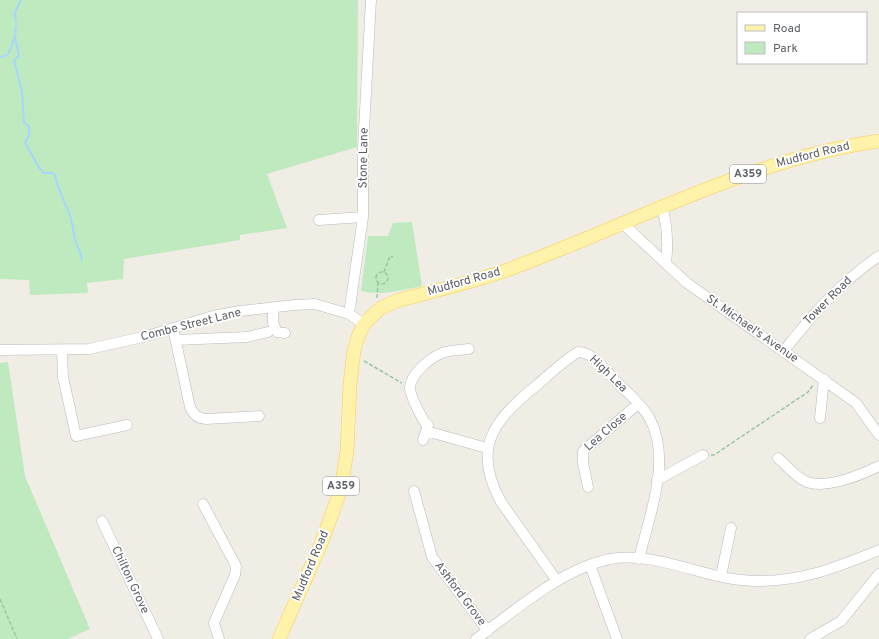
<svg xmlns="http://www.w3.org/2000/svg" width="879" height="639" font-family="Overpass,sans-serif">
<style>
.green{fill:#bfe9bf}
.lines{fill:none;stroke-linecap:round;stroke-linejoin:round}
.stream{stroke:#a5d7ff;stroke-width:2}
.minor-casing{stroke:#b7babf;stroke-width:11}
.major-casing{stroke:#fdcd50;stroke-width:14}
.path{stroke:#96c8a4;stroke-width:1.5;stroke-dasharray:4 2;stroke-linecap:butt}
.minor{stroke:#fff;stroke-width:10}
.major{stroke:#fff2aa;stroke-width:13}
.labels{text-anchor:middle;dominant-baseline:central;stroke-width:3.5;stroke-linejoin:round;paint-order:stroke}
.shield{fill:#fff;stroke:#8d9094;stroke-width:1}
.shield-label{font-size:11px;font-weight:bold;fill:#5c6066}
.street-label{font-size:12px;fill:#5c6066;stroke:#fff}
</style>
<rect width="100%" height="100%" fill="#f0ede4"/>
<!-- green -->
<path class="green" d="M0,0H358L357,147L267,174L287,228L240,235V240L124,259L123,279L87,283L88,293L30,295L29,280L0,279Z
M412,222L422,286C403,290 381,296 361,291L368,236H388L393,223Z
M8,362L25,476L90,629L68,639H0V363Z"/>
<g class="lines">
<!-- stream -->
<path class="stream" d="M16,22L15,12L21,0
M16,26L15,37L19,56L14,60L22,91L24,123L29,126V136L25,142L39,168L44,173H52L55,175C57,188 64,200 69,212C72,221 73,230 75,239C77,246 81,252 82,260
M0,57C14,55 9,46 15,37"/>
<defs>
<path id="minor" d="M662,207C667,224 668,246 666,263
M319,220L363,217
M622,223L687,283L856,403L879,435
M273,308V323L277,332L285,333
M349,314L363,217V148L371,0
M173,328L190,407C194,415 197,418 206,419L259,416
M176,340L247,337L268,332
M0,350L89,349L147,336L213,316L240,311L294,305L315,304L349,314L364,324
M62,350L63,377L76,436L127,425
M783,352C811,316 841,282 879,256
M820,418L824,379
M426,431L487,448
M423,440L428,425L425,423C420,413 411,399 410,389C409,375 430,358 442,353C450,350 461,350 469,349
M778,458C786,465 796,478 807,482C827,489 861,475 879,466
M657,480L703,455
M588,487L583,463V451L638,404
M414,491L432,557L488,631
M203,504L236,566L235,575L214,623L219,639
M102,521L158,639
M590,565L617,639
M721,576L731,528
M557,581L501,502C471,447 494,420 537,385C550,374 563,361 578,352C593,352 603,368 613,378C625,391 642,404 650,419C672,461 649,516 639,559
M476,639C516,610 561,569 610,559C653,551 699,576 741,580C793,585 833,569 879,550
M810,639L841,621L879,574"/>
<path id="major" d="M279,639L321,544L341,489L347,451L350,384L354,350L358,337L364,324L373,315L381,308L396,301C433,291 471,283 507,270C630,225 747,160 879,141"/>
</defs>
<!-- minor casing -->
<use href="#minor" class="minor-casing"/>
<!-- major casing -->
<use href="#major" class="major-casing"/>
<!-- path -->
<path class="path" d="M384,272L390,256L393,257
M376 278a6 6 0 1 1 12 0a6 6 0 1 1-12 0Z
M377,298L378,282
M364,361L402,383
M711,455H714L808,392L814,384
M0,599L17,639"/>
<!-- minor -->
<use href="#minor" class="minor"/>
<!-- major -->
<use href="#major" class="major"/>
</g>
<g class="labels">
<!-- shield labels -->
<g class="shield">
<rect x="730" y="165" width="36" height="18" rx="3"/>
<rect x="323" y="477" width="36" height="18" rx="3"/>
</g>
<g class="shield-label">
<text x="748" y="174">A359</text>
<text x="341" y="486">A359</text>
</g>
<!-- street labels -->
<g class="street-label">
<text transform="translate(813 155) rotate(-14)">Mudford Road</text>
<text transform="translate(364 158) rotate(-89)">Stone Lane</text>
<text transform="translate(464 282) rotate(-16)">Mudford Road</text>
<text transform="translate(828 301) rotate(-45)">Tower Road</text>
<text transform="translate(191 325) rotate(-14)">Combe Street Lane</text>
<text transform="translate(752 329) rotate(35)">St. Michael's Avenue</text>
<text transform="translate(608 374) rotate(44)">High Lea</text>
<text transform="translate(606 432) rotate(-41)">Lea Close</text>
<text transform="translate(311 566) rotate(-67)">Mudford Road</text>
<text transform="translate(130 580) rotate(65)">Chilton Grove</text>
<text transform="translate(460 594) rotate(53)">Ashford Grove</text>
</g>
</g>
<!-- legend -->
<rect x="737" y="12" width="130" height="52" fill="#ffffff" stroke="#bebfc2"/>
<rect x="745" y="25" width="20" height="6" fill="#fff2aa" stroke="#bebfc2"/>
<text x="773" y="32" font-size="12" fill="#5c6066">Road</text>
<rect x="745" y="42" width="20" height="12" fill="#bfe9bf" stroke="#bebfc2"/>
<text x="773" y="52" font-size="12" fill="#5c6066">Park</text>
</svg>
